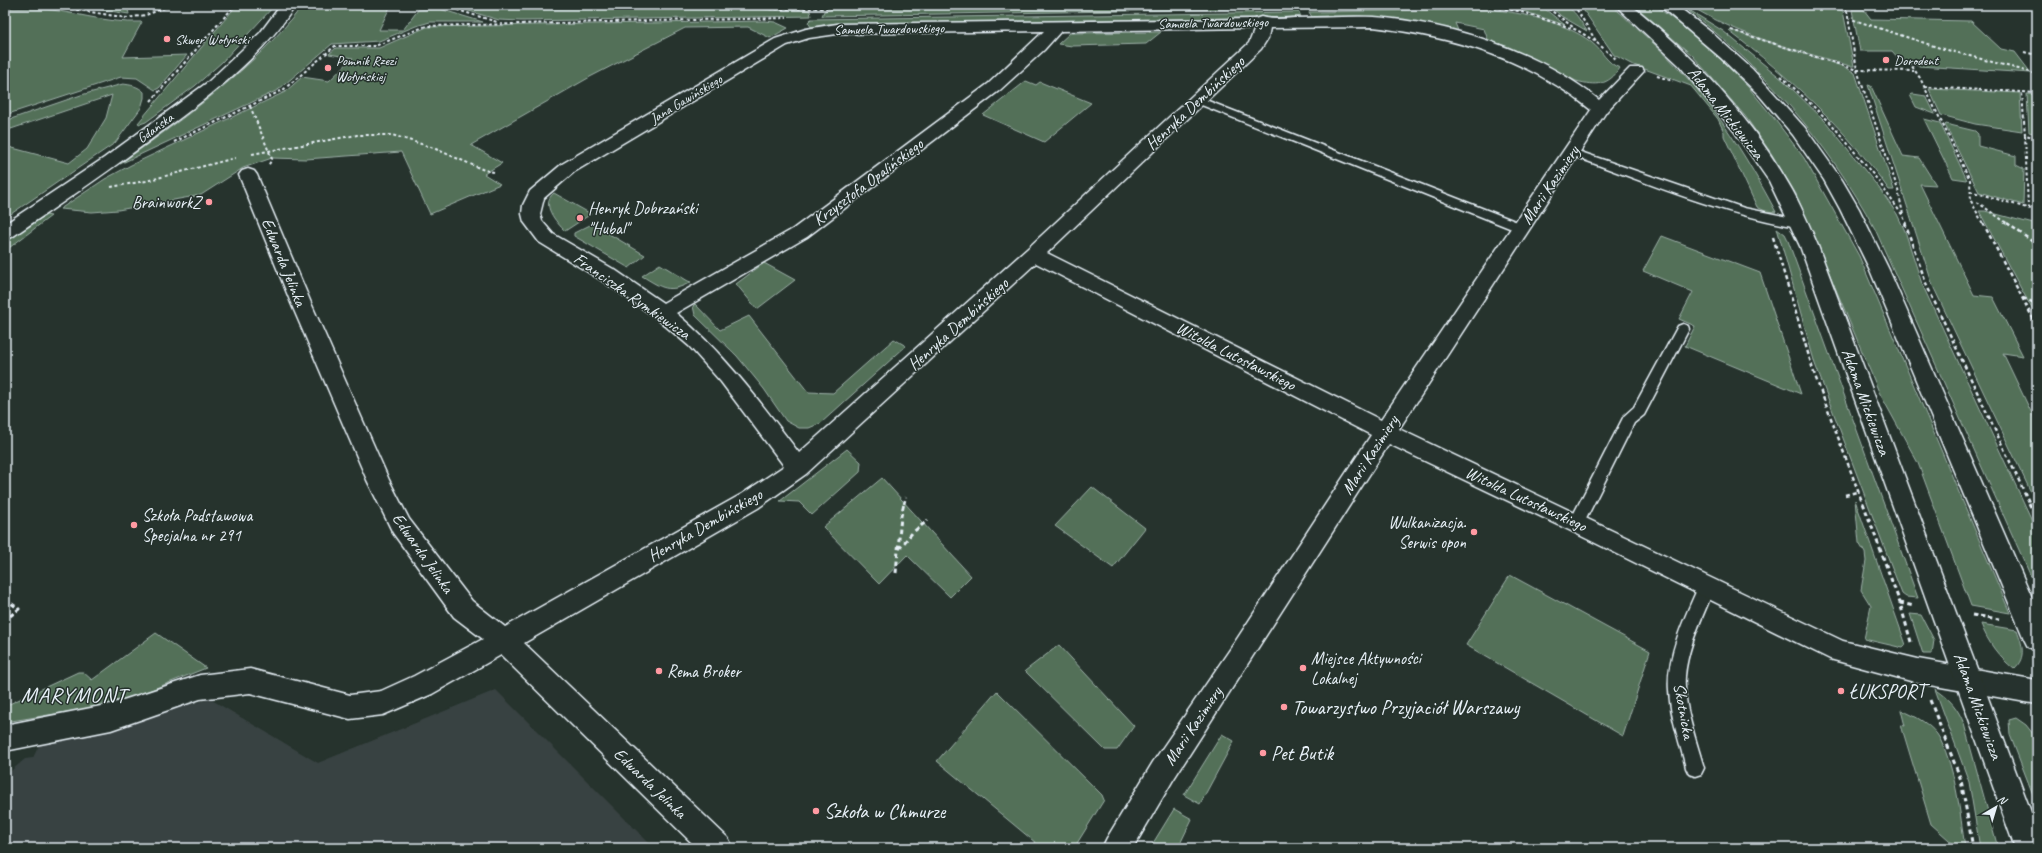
<svg xmlns="http://www.w3.org/2000/svg" width="2042" height="853" font-family="Caveat,sans-serif">
<style>
.built{fill:#394343}
.green{fill:#527058;stroke:#9db0a8}
.lines{fill:none;stroke-linecap:round;stroke-linejoin:round}
.lane-casing{stroke:#e8f1f8;stroke-width:3}
.street-casing{stroke:#e8f1f8;stroke-width:3}
.secondary-casing{stroke:#e8f1f8;stroke-width:3}
.path-far2{stroke:#e8f1f8;stroke-width:2;stroke-dasharray:3 2.5;stroke-linecap:butt}
.path-far1{stroke:#e8f1f8;stroke-width:2.5;stroke-dasharray:4 3;stroke-linecap:butt}
.path{stroke:#e8f1f8;stroke-width:3;stroke-dasharray:4.5 3.5;stroke-linecap:butt}
.lane{fill:#26332d;fill-rule:evenodd}
.street{fill:#26332d;fill-rule:evenodd}
.secondary{fill:#26332d;fill-rule:evenodd}
.poi-dot{fill:#ff9aa2;stroke:#26332d;stroke-width:1.5}
.labels{text-anchor:middle;dominant-baseline:central;stroke-width:3;stroke-linejoin:round;paint-order:stroke}
.far-street-label{font-size:14px;fill:#e8f1f8;stroke:#26332d}
.far-poi-label{font-size:14px;fill:#e8f1f8;stroke:#26332d;text-anchor:start}
.street-label{font-size:17px;fill:#e8f1f8;stroke:#26332d}
.poi-label{font-size:17px;fill:#e8f1f8;stroke:#26332d;text-anchor:start}
.near-poi-label{font-size:20px;fill:#e8f1f8;stroke:#26332d;text-anchor:start}
.near-neighbourhood-label{font-size:22px;letter-spacing:1px;fill:#e8f1f8;stroke:#26332d}
</style>
<rect width="100%" height="100%" fill="#26332d"/>
<filter id="ink" filterUnits="userSpaceOnUse"><feTurbulence type="fractalNoise" baseFrequency=".025" numOctaves="2"/><feDisplacementMap in="SourceGraphic" scale="8" xChannelSelector="R" yChannelSelector="G"/><feConvolveMatrix kernelMatrix="1 2 1 2 8 2 1 2 1" color-interpolation-filters="sRGB"/></filter>
<g filter="url(#ink)">
<!-- built -->
<path class="built" d="M496,690L654,848H5V776L25,759L33,758L41,741L110,730L167,710L210,699L318,763Z"/>
<!-- green -->
<path class="green" d="M72,5H109L120,8L127,6L129,14Z
M237,5H275L222,62L195,86L146,122L140,124L138,123Z
M303,5H391L379,30H403L418,10L440,9L483,22H430L416,26L379,41L332,44L278,90L120,164C186,116 253,70 303,5Z
M449,5H500L533,9L729,5L772,10H808L810,11L811,16L521,21L499,20Z
M1099,5H1295L1297,8L822,16L824,11L833,9Z
M1332,5H1540L1565,25L1517,9L1500,6L1321,8Z
M1549,5C1574,5 1574,12 1587,31L1561,16Z
M1580,5C1589,5 1600,3 1608,5C1616,7 1627,20 1634,26C1699,81 1736,137 1776,212L1765,211L1757,207L1724,136V132L1718,119L1691,86L1631,64L1614,55Z
M1634,5H1654L1688,30L1717,56L1749,88L1773,117L1804,158L1859,256L2010,613L1971,606L1918,463L1879,392L1796,194L1771,153L1745,116L1693,56Z
M1681,5L1723,31L1783,80L1826,122L1879,188L1897,214L1905,231L1922,284L2037,531V590L1875,229C1827,140 1761,65 1681,5Z
M1689,5H1826L1843,11L1854,66H1850C1795,49 1738,36 1689,5Z
M33,8C70,10 106,24 142,22L123,57L187,55L159,88L155,90L137,78L121,77L5,115V9Z
M1490,9C1522,13 1565,22 1591,42C1602,50 1607,64 1620,68C1608,86 1596,86 1576,81L1509,47L1488,40L1484,29L1455,23L1459,33L1405,21L1355,16L1312,17L1309,12Z
M1852,10H1864L1871,19L1971,21L2001,49L2015,52L2031,73L1919,66L1914,62H1905L1903,59H1899L1892,51H1860Z
M1299,12L1301,17L828,24L811,27L808,22L811,19Z
M765,21L775,22L788,28L770,38L748,27L685,28L590,77L471,145L502,163L484,174L500,184L430,214L401,152L306,159L272,158L243,168L201,195L118,210L92,212L60,209L105,179L131,165L285,92L302,77L329,81L353,58L329,54L336,48H379L427,27Z
M1731,30L1845,67L1855,73L1894,190H1889C1846,128 1789,77 1729,31Z
M1161,32L1146,44L1072,46L1058,44L1070,33Z
M1026,81L1036,85L1040,82L1091,103L1044,142L983,115Z
M123,84C131,85 138,86 144,92V98L141,108L115,143L5,218V146L69,163L87,149L106,118L112,95L5,131V121L81,95Z
M1868,85L1871,86L1903,156L1919,158L1936,185L1920,184L1974,295L1993,297L2023,356L2003,353L2034,418H2037V505L1933,286Z
M1929,89L2020,93L2022,131L1975,124L1941,115Z
M1913,94L1926,96L1935,114L1916,107L1910,95Z
M2027,94L2037,95V134L2029,132Z
M1924,119L1940,123L1967,180L1953,178Z
M1946,124L1975,131L1978,134V146L2016,156V165L2024,169L2023,205L1979,192L1945,125Z
M554,193L591,214L565,231C556,222 540,204 554,193Z
M1979,211H1985L2037,225V318Z
M46,215L51,216L5,251V242Z
M592,224L645,255L629,268L574,236V233Z
M1777,228L1785,234L1787,238L1918,598L1906,597L1902,594L1815,364Z
M1662,236L1760,273L1801,394L1685,346L1695,326L1679,319L1693,292L1643,271Z
M764,263L795,280L757,309L736,284Z
M660,264L688,281L691,282C669,294 662,288 642,276Z
M695,304L720,330L749,316L808,392L833,393L894,339L906,346L821,423L809,428H799L786,421L764,389L737,356L695,315L693,306Z
M847,449L861,462L860,472L812,515L799,502L780,501Z
M882,478L971,576L950,597L907,555L879,584L823,527Z
M1092,487L1145,528L1113,568L1055,526Z
M1855,500L1906,645L1903,648L1864,639L1871,606L1861,590L1866,561L1865,553L1859,543Z
M1510,575L1650,651L1623,736L1466,645Z
M1910,614L1921,615L1934,640L1932,654H1923Z
M1981,624L2017,630C2022,644 2027,657 2014,669C1999,657 1988,643 1981,624Z
M156,633L206,668L141,694L104,706L5,722V706L78,672H83L92,680Z
M1059,645L1134,726L1117,750H1105L1025,671Z
M1935,689C1949,698 1958,708 1964,724L1998,848H1980L1969,782Z
M997,691L1102,795L1104,800L1074,848H1042L937,761Z
M1901,710C1915,716 1933,725 1940,739C1956,770 1960,813 1965,848H1958L1931,824L1901,725L1905,726Z
M2016,718L2026,725L2037,739V805L2010,735L2009,720Z
M1222,734L1234,741L1200,804L1184,795Z
M1174,809L1192,819L1178,848H1150Z"/>
<g class="lines">
<defs>
<path id="lane" d="M1198,97L1525,225L1527,228L1521,232L1517,231L1194,102L1193,100L1194,98Z
M1572,149L1744,208L1798,219L1804,223L1798,227C1719,214 1643,181 1568,154L1566,152L1568,150Z
M1683,324L1688,326L1689,329L1644,415L1634,423L1582,527L1577,529L1572,527L1569,523L1624,416L1634,407L1678,326Z
M1707,579L1713,581L1715,586C1704,615 1688,644 1685,676C1683,706 1696,739 1704,768L1701,774L1695,776L1689,774L1686,768C1680,742 1670,716 1669,690C1666,655 1687,612 1701,581Z"/>
<path id="street" d="M1261,17C1272,20 1283,19 1294,18C1320,18 1348,16 1374,17C1451,23 1539,51 1599,100L1630,68H1642L1644,71L1606,112L1399,429L1843,641L1918,659L2037,680V704L1918,683L1830,659L1569,530L1389,444L1173,780L1133,848H1102L1107,838L1153,762L1235,642L1371,435L1036,263L806,474L758,508L524,643L728,838L733,848H697L501,655L432,694L383,715L350,719L250,693L200,699L111,730L5,751V725L111,704L200,675L250,669L350,695L381,691L414,676L483,639L454,617L393,533L367,480L291,303L239,175L242,171L248,169L254,171L257,175L311,303L389,480L409,519L472,601L505,627L742,494L784,466L721,382L689,346L655,317L601,280L539,242L524,222L522,214L523,205L530,191L562,164L775,39L806,29L837,24L1255,19ZM1373,27C1453,37 1528,58 1591,110L1381,420L1047,253L1261,49L1268,38L1270,28ZM1255,28L1249,43L1027,249L799,453C761,403 725,354 676,313L807,237L1000,90L1044,50L1061,31ZM1044,31L988,84L793,229L663,303L615,270L553,234L542,221L540,214L544,198L574,172L787,45L809,38L837,34Z"/>
<path id="secondary" d="M281,5H296C262,56 214,93 165,129C115,167 63,202 12,237L5,239V224L104,158L208,82L260,33Z
M1615,5H1631C1692,53 1749,116 1788,183C1800,203 1809,225 1818,246L2037,828V848H2015L1800,246L1769,181L1734,131L1679,65Z
M1659,5H1676L1712,33L1752,69L1805,128L1842,180L1859,209L1889,270L2037,609V650L2028,647L2024,639L1870,270L1840,209L1824,180L1793,135L1759,95L1721,58Z"/>
</defs>
<!-- lane casing -->
<use href="#lane" class="lane-casing"/>
<!-- street casing -->
<use href="#street" class="street-casing"/>
<!-- secondary casing -->
<use href="#secondary" class="secondary-casing"/>
<!-- path-far2 -->
<path class="path-far2" d="M49,5L127,18L146,15L172,5
M441,5L497,22
M512,5L524,7L620,5
M743,5L774,9L834,8
M1027,5H1035
M1544,5L1573,27
M1570,5L1576,8
M1574,5L1596,41
M1830,5L1847,9
M1846,5L1857,70L1914,71
M5,7L30,5
M1428,8L1493,7L1519,11L1577,30L1596,42L1617,60
M1848,18L1940,48L2037,74
M1731,30L1857,70L1898,190L1903,214
M2024,52L2037,55
M1909,62L1920,78L1970,180L1971,201L1983,224
M1657,76L1673,81
M1781,76L1830,122L1876,178L1903,216L1906,224
M1924,87L2022,92
M2037,93L2022,92L2025,135L2037,138
M151,101L235,5
M250,106L272,159L268,166
M2025,135L2028,208
M174,142L283,90L335,46H375L426,26L787,18
M252,154L357,135H392L431,147L484,170L494,172
M111,187L146,181L235,158
M1970,191L2037,211
M1977,202L2008,224"/>
<!-- path-far1 -->
<path class="path-far1" d="M1905,223L1927,286L2030,504
M1983,223L2037,326
M2007,223L2037,245
M1773,237L1814,373L1863,504
M2023,298L2037,304
M1845,495L1857,492
M904,504L906,497"/>
<!-- path -->
<path class="path" d="M1863,503L1900,603
M2029,503L2037,519
M899,549L912,533L928,520
M896,573L901,516L904,503
M5,599L19,609L5,620
M1972,615L1999,619
M1911,642L1900,603L1914,606
M1930,700L1961,780L1973,848"/>
<!-- lane -->
<use href="#lane" class="lane"/>
<!-- street -->
<use href="#street" class="street"/>
<!-- secondary -->
<use href="#secondary" class="secondary"/>
</g>
</g>
<!-- markers -->
<g class="poi-dot">
<circle cx="167" cy="39" r="4"/>
<circle cx="1886" cy="60" r="4"/>
<circle cx="328" cy="68" r="4"/>
<circle cx="209" cy="202" r="4"/>
<circle cx="580" cy="218" r="4"/>
<circle cx="134" cy="525" r="4"/>
<circle cx="1474" cy="532" r="4"/>
<circle cx="1303" cy="668" r="4"/>
<circle cx="659" cy="671" r="4"/>
<circle cx="1841" cy="691" r="4"/>
<circle cx="1284" cy="707" r="4"/>
<circle cx="1263" cy="753" r="4"/>
<circle cx="816" cy="811" r="4"/>
</g>
<g class="labels">
<!-- far-street labels -->
<g class="far-street-label">
<text transform="translate(1213 23) rotate(-1)">Samuela Twardowskiego</text>
<text transform="translate(889 29) rotate(-1)">Samuela Twardowskiego</text>
<text transform="translate(686 99) rotate(-31)">Jana Gawińskiego</text>
<text transform="translate(155 128) rotate(-36)">Gdańska</text>
</g>
<!-- far-poi labels -->
<g class="far-poi-label">
<text x="175" y="39">Skwer Wołyński</text>
<text x="336" y="60">Pomnik Rzezi<tspan x="336" dy="16">Wołyńskiej</tspan></text>
<text x="1894" y="60">Dorodent</text>
</g>
<!-- street labels -->
<g class="street-label">
<text transform="translate(1195 103) rotate(-43)">Henryka Dembińskiego</text>
<text transform="translate(1726 113) rotate(52)">Adama Mickiewicza</text>
<text transform="translate(868 182) rotate(-37)">Krzysztofa Opalińskiego</text>
<text transform="translate(1550 185) rotate(-56)">Marii Kazimiery</text>
<text transform="translate(284 262) rotate(68)">Edwarda Jelinka</text>
<text transform="translate(632 296) rotate(35)">Franciszka Rymkiewicza</text>
<text transform="translate(958 324) rotate(-42)">Henryka Dembińskiego</text>
<text transform="translate(1236 356) rotate(27)">Witolda Lutosławskiego</text>
<text transform="translate(1866 402) rotate(70)">Adama Mickiewicza</text>
<text transform="translate(1370 455) rotate(-57)">Marii Kazimiery</text>
<text transform="translate(1526 499) rotate(25)">Witolda Lutosławskiego</text>
<text transform="translate(705 525) rotate(-30)">Henryka Dembińskiego</text>
<text transform="translate(423 553) rotate(55)">Edwarda Jelinka</text>
<text transform="translate(1978 706) rotate(70)">Adama Mickiewicza</text>
<text transform="translate(1684 711) rotate(80)">Skotnicka</text>
<text transform="translate(1193 726) rotate(-56)">Marii Kazimiery</text>
<text transform="translate(650 783) rotate(44)">Edwarda Jelinka</text>
</g>
<!-- poi labels -->
<g class="poi-label">
<text x="201" y="202" text-anchor="end">BrainworkZ</text>
<text x="588" y="208">Henryk Dobrzański<tspan x="588" dy="20">"Hubal"</tspan></text>
<text x="142" y="515">Szkoła Podstawowa<tspan x="142" dy="20">Specjalna nr 291</tspan></text>
<text x="1466" y="522" text-anchor="end">Wulkanizacja.<tspan x="1466" dy="20">Serwis opon</tspan></text>
<text x="1311" y="658">Miejsce Aktywności<tspan x="1311" dy="20">Lokalnej</tspan></text>
<text x="667" y="671">Rema Broker</text>
</g>
<!-- near-poi labels -->
<g class="near-poi-label">
<text x="1849" y="691">ŁUKSPORT</text>
<text x="1292" y="707">Towarzystwo Przyjaciół Warszawy</text>
<text x="1271" y="753">Pet Butik</text>
<text x="824" y="811">Szkoła w Chmurze</text>
</g>
<!-- near-neighbourhood labels -->
<g class="near-neighbourhood-label">
<text x="74" y="695">MARYMONT</text>
</g>
</g>
<!-- margin -->
<rect width="2042" height="853" fill="none" stroke="#26332d" stroke-width="20"/>
<rect x="10" y="10" width="2022" height="833" fill="none" stroke="#e8f1f8" stroke-width="1.5" filter="url(#ink)"/>
<!-- north arrow -->
<g transform="translate(1996 807) rotate(38)" stroke="#26332d" stroke-width="3" paint-order="stroke">
<path d="M0-3L7 15L0 10L-7 15Z" fill="#e8f1f8"/>
<text y="-6" font-size="11" font-weight="bold" text-anchor="middle" fill="#e8f1f8">N</text>
</g>
</svg>
